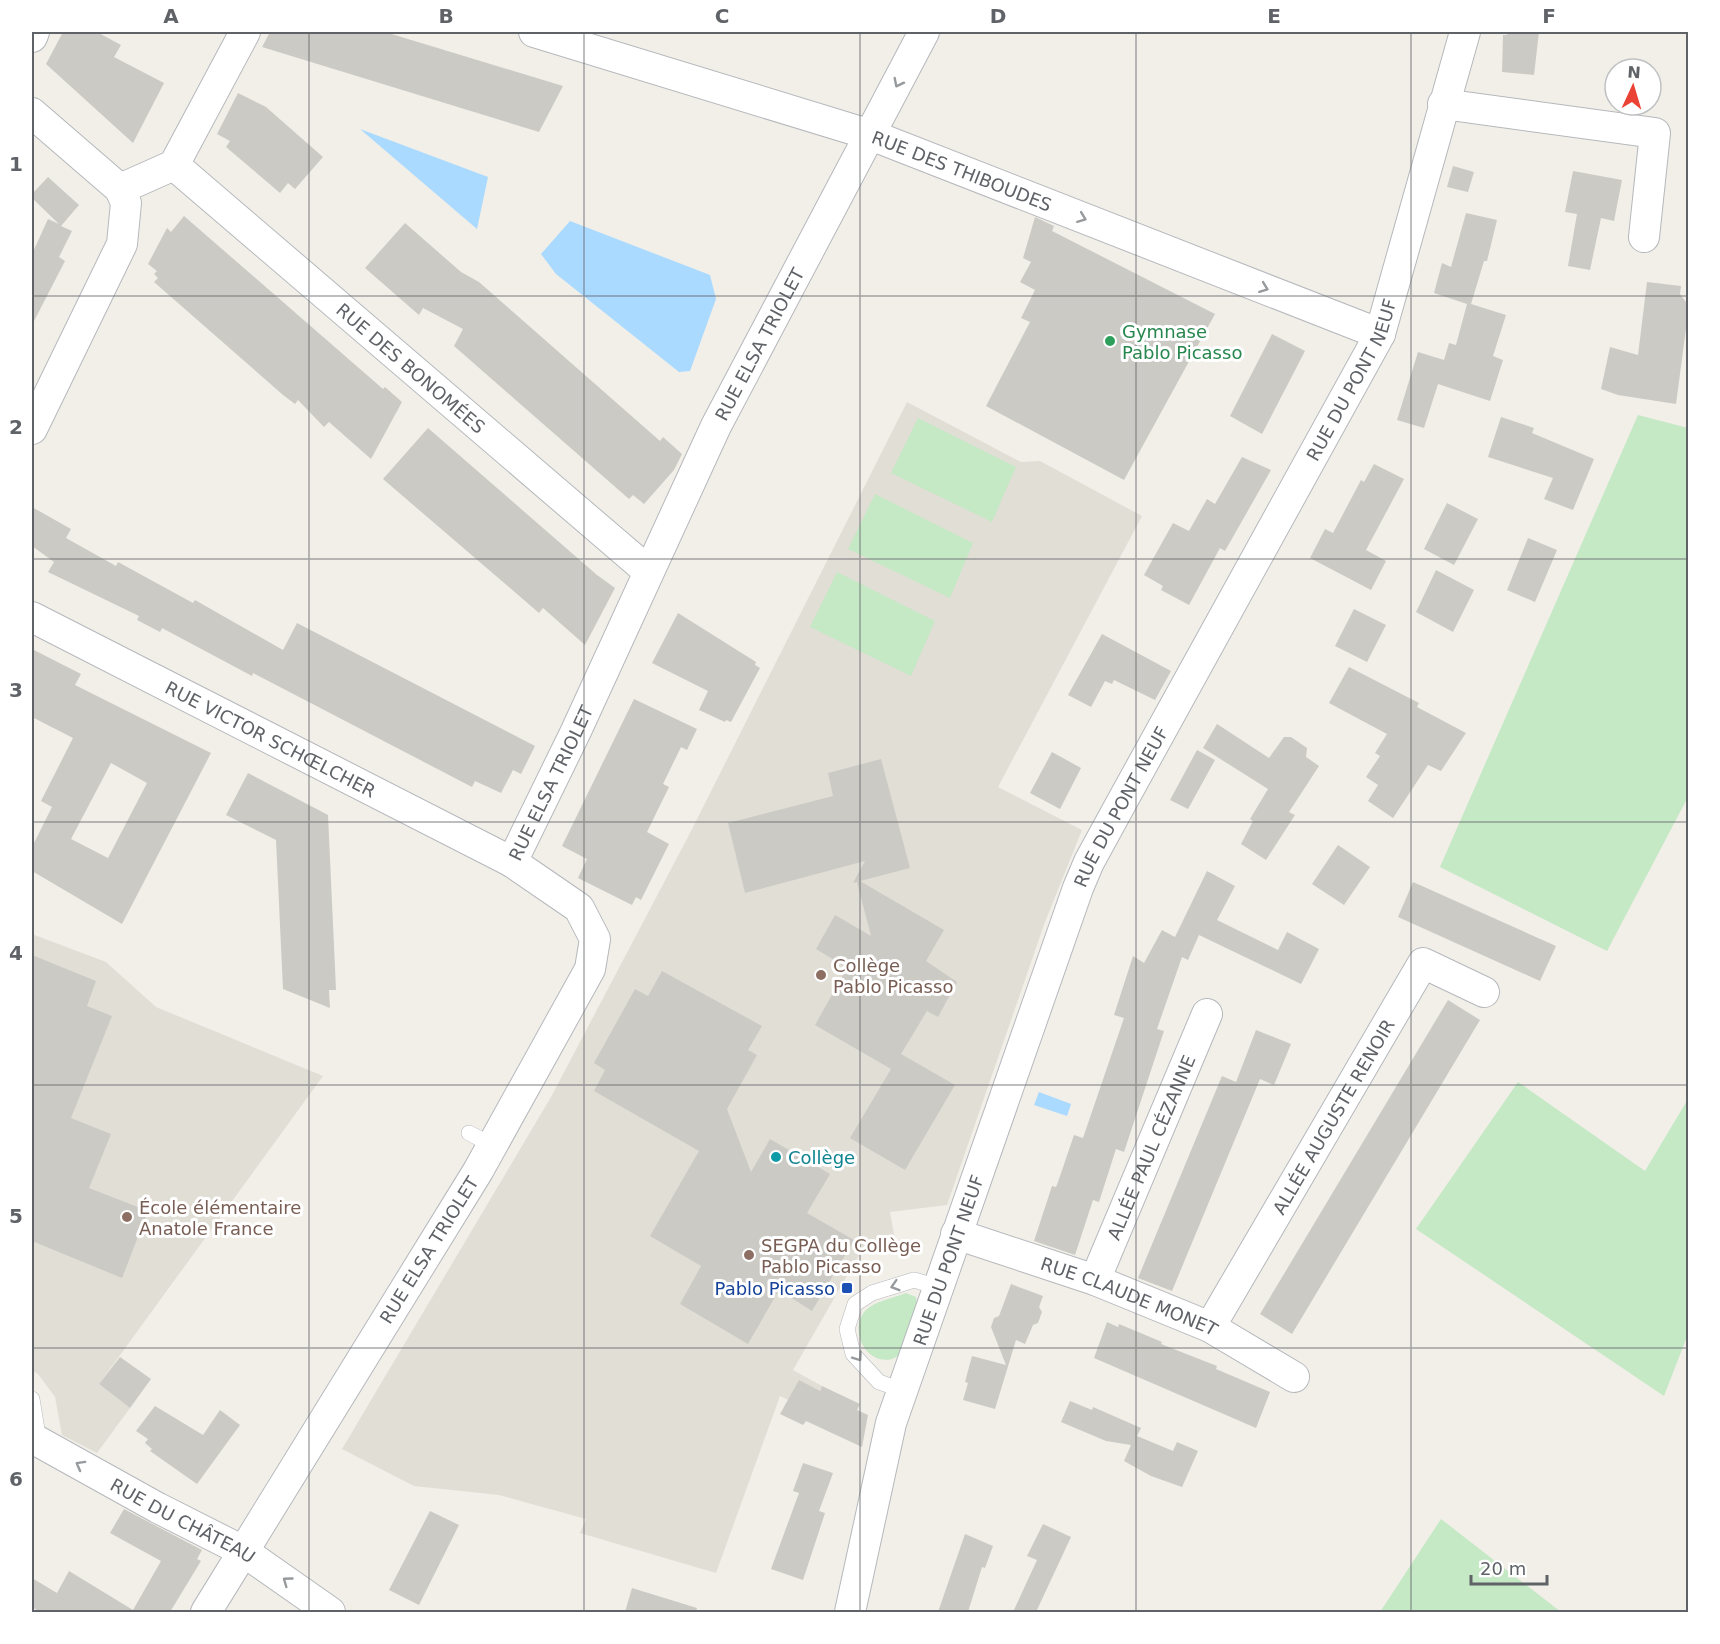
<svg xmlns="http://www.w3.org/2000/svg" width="1720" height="1644" font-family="'DejaVu Sans',sans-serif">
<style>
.education{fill:#e1ded6}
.green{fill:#c5e8c5}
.water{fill:#aadaff}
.building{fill:#cccac5;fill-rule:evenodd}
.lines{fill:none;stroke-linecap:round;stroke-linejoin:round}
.lane-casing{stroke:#b5b8bc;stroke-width:16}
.street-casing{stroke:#b5b8bc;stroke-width:32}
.lane{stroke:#fff;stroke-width:15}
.street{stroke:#fff;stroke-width:30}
.oneway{stroke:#979a9d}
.grid{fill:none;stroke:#5f6368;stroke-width:1.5;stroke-opacity:0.55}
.leisure-dot{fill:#2e9e5b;stroke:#fff;stroke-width:2}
.education-dot{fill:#8d6e63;stroke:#fff;stroke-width:2}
.culture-dot{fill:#0f9aa8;stroke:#fff;stroke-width:2}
.transit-dot{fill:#1a4fb4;stroke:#fff;stroke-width:2}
.labels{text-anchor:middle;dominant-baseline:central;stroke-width:6;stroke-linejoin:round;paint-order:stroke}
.street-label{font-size:18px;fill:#5f6368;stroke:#fff}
.leisure-label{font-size:18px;fill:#27864d;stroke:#fff;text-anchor:start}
.education-label{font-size:18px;fill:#785e54;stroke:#fff;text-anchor:start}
.culture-label{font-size:18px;fill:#0d838f;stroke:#fff;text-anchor:start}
.transit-label{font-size:18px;fill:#164399;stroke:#fff;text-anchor:end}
.neatline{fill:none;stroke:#5f6368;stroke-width:2}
.grid-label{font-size:20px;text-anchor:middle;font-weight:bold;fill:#5f6368}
</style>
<rect width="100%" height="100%" fill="#f1efe8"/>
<!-- education -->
<path class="education" d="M907,402L1021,462L1040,461L1142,516L998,787L1082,830L1045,922L947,1205L890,1212L894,1235L863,1248L793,1370L822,1386L811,1411L780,1396L716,1573L580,1533L586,1519L499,1495L414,1486L342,1449L551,1097L689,835Z
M32,934L106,962L156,1007L323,1076L99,1384L130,1408L97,1453L62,1435L55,1397L38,1374L32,1371Z"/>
<!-- green -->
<path class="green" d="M1638,415L1688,428V797L1607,951L1440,867Z
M918,418L1016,467L992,522L891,473Z
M875,494L973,543L950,598L848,549Z
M837,572L935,621L911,676L810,627Z
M1518,1082L1645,1171L1688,1099V1334L1664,1396L1416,1229Z
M906,1293L916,1297L918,1308L904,1352C900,1354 895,1358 892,1359C865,1366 848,1328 866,1310C875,1301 894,1298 906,1293Z
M1441,1519L1561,1612H1380Z"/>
<!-- water -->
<path class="water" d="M360,129L488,177L477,229Z
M570,221L710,275L716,299L690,371L679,372L556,274L541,254Z
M1039,1092L1071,1104L1067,1116L1034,1105Z"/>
<!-- building -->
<path class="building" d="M63,32H97L121,45L114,57L164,83L133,143L46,64Z
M270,32H385L563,86L539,132L262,47Z
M1508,32H1539L1534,75L1502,72L1503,35H1507Z
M238,93L266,107L323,157L295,189L288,183L280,193L226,147L230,141L217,134Z
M1453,166L1474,172L1468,192L1447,187Z
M1573,171L1622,180L1614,221L1601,218L1590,270L1568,266L1577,214L1565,212Z
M48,177L79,205L61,226L72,231L59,257L65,261L32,325V254L48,219L59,224L32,198V194Z
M1466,213L1497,220L1487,261H1484L1471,304L1506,315L1493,356L1503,360L1490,401L1438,384L1424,428L1397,420L1418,352L1444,360L1449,343L1456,345L1467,304L1434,293L1442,263L1451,267Z
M184,216L383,389L385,387L402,402L371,459L329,422L324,427L298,400L295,404L283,395L154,282L158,278L154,274L157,271L148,264L167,228L171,232Z
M1035,217L1054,226L1052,231L1215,314L1124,480L986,406L1030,322L1021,318L1035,290L1020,282L1031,262L1023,258Z
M405,223L461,272L479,282L660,441L663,437L682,454L674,470L644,504L633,495L629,499L454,346L463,329L423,308L419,315L365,268Z
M1647,282L1681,286L1680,294L1689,306L1676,404L1618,395L1601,389L1610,347L1638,355Z
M1272,334L1305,351L1262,434L1230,416Z
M1501,417L1534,428L1532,433L1594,459L1573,510L1544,499L1553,478L1488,457Z
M428,428L597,575L615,588L585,645L543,608L539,613L383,479Z
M1242,457L1271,470L1225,551L1220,548L1189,605L1161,590L1163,586L1144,575L1173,523L1189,531L1207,499L1215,504Z
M1374,464L1404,479L1366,550L1386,561L1371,590L1310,558L1325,529L1333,533L1361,480L1364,482Z
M1447,503L1478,519L1454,565L1424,549Z
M32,507L71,529L66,538L116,566L118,562L193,603L195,600L283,650L297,623L535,746L521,774L513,770L501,793L475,781L472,787L253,673L252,676L162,628L160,632L137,620L139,616L48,572L54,562L32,546Z
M1528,538L1557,550L1535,602L1507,590Z
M1436,570L1474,590L1453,632L1416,612Z
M1354,609L1386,625L1367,662L1335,646Z
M678,613L756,662L755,665L760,668L731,722L726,720L725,722L699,710L708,691L652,663Z
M1102,634L1171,671L1155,700L1114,680L1112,684L1105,681L1091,707L1068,695Z
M32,649L81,674L75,685L211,753L122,924L32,871V847L52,807L41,801L73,738L32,717ZM111,763L147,783L108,858L71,839Z
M1349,667L1419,703L1417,707L1466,733L1441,771L1428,765L1393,818L1368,801L1378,785L1366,777L1380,756L1375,753L1387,734L1329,703Z
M634,699L697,729L687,750L681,747L663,784L669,787L647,832L669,844L641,900L636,897L632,905L578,878L587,859L562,846Z
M1217,724L1269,758L1284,737H1291L1307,748L1306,757L1319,766L1289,812L1295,815L1266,860L1241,844L1253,821L1250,819L1268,789L1203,748Z
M1197,750L1215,760L1188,809L1170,800Z
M1052,752L1081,768L1060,809L1030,793Z
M881,759L910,868L860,881L944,930L926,961L957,982L938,1017L927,1011L901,1054L955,1085L905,1170L850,1138L891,1069L815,1025L847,968L816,949L835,915L871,936L857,882L853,883L865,861L745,893L728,823L833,796L828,773Z
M248,773L328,815L336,990H329L330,1008L283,989L276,840L226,815Z
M1338,845L1370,867L1344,905L1312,884Z
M1207,871L1235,886L1217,920L1278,950L1287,932L1319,949L1301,984L1199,935L1188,960L1182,957L1157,1029L1164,1031L1124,1152L1116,1149L1099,1202L1093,1200L1075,1255L1034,1241L1052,1186L1056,1187L1058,1182L1074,1135L1083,1138L1124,1018L1114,1015L1133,956L1144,963L1162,930L1175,937Z
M1413,882L1556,946L1540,981L1398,917Z
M32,955L96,981L87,1006L112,1016L71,1118L111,1134L89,1188L148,1211L122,1278L32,1241Z
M662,971L762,1026L748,1050L757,1055L727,1109L751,1172L770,1139L830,1174L807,1213L854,1240L812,1311L779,1290L748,1344L680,1304L701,1266L650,1236L699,1151L594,1091L605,1070L594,1063L635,989L648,996Z
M1448,1000L1480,1020L1292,1334L1260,1314Z
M1256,1030L1291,1044L1274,1085L1260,1079L1172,1291L1138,1278L1222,1076L1236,1082Z
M1011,1284L1043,1296L1039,1307L1042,1312L1038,1323L1033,1325L1025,1344L1016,1340L995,1409L963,1400L968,1383L965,1382L972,1356L1006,1365L991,1327L994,1318L999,1316Z
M1107,1322L1118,1327L1119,1324L1162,1342L1161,1344L1217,1366L1216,1369L1270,1392L1256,1428L1094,1358Z
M120,1357L151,1379L130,1408L99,1384Z
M799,1380L820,1391L822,1386L860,1404L857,1410L868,1415L862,1447L806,1421L803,1425L780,1414Z
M1070,1401L1092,1410L1093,1407L1141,1428L1137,1436L1173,1451L1177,1442L1198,1451L1182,1487L1151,1476L1124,1461L1131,1445L1106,1441L1061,1422Z
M155,1406L203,1435L220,1410L240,1425L197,1484L150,1451L152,1449L145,1443L148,1439L136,1431Z
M803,1463L833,1473L819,1511L825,1513L803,1580L771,1569L799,1493L793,1491Z
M124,1509L202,1550L197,1559L201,1561L170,1612H40L32,1607V1578L57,1593L69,1571L133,1610L161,1561L110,1533Z
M430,1511L459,1525L419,1605L389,1590Z
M1043,1524L1071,1537L1036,1612H1013L1037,1560L1027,1556Z
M965,1534L993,1546L985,1568L982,1567L968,1612H938Z
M632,1588L697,1608L696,1612H625Z"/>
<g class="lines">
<defs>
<path id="lane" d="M469,1133L492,1145
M902,1390L879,1382L853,1354L847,1329L855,1304L872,1293L914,1280L938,1287
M32,1399L39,1442"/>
<g id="street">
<path id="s1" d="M534,32L871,135L1380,334"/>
<path d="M32,37L34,32"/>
<path d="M1443,104L1655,133L1644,237"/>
<path d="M32,113L120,189L126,203L122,244L32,429"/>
<path id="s2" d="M174,165L648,571"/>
<path d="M120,189L174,165L245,32"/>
<path id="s3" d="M32,617L512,862L579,908L595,939L590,969L478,1171L206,1612"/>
<path id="s4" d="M512,862L576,731L716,426L924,32"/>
<path id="s5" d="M956,1234L1095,1280L1210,1327L1294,1377"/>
<path id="s6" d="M1095,1280L1207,1014"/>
<path id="s7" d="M1210,1327L1423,963L1484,992"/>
<path id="s8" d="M32,1438L158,1508L243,1551L330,1612"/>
<path id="s9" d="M850,1612L891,1423L1078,888L1089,862L1124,798L1380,334L1465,32"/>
</g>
</defs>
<!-- lane casing -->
<use href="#lane" class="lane-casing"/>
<!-- street casing -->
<use href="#street" class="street-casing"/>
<!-- lane -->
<use href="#lane" class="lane"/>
<!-- street -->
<use href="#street" class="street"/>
</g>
<!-- one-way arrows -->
<defs><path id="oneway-chevron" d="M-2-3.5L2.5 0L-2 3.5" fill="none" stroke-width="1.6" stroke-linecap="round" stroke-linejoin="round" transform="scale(1.5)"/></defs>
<g class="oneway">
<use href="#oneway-chevron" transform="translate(898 83) rotate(117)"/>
<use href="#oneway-chevron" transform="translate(1082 218) rotate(21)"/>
<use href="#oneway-chevron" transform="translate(1264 288) rotate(21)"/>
<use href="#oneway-chevron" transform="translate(895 1286) rotate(163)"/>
<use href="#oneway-chevron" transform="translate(858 1357) rotate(54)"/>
<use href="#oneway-chevron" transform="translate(80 1465) rotate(-151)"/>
<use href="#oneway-chevron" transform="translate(287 1581) rotate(-144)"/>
</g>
<!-- grid -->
<path class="grid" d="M309,32V1612M584,32V1612M860,32V1612M1136,32V1612M1411,32V1612M32,296H1688M32,559H1688M32,822H1688M32,1085H1688M32,1348H1688"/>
<!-- markers -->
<circle class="leisure-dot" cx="1110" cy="341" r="6"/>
<g class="education-dot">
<circle cx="821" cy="975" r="6"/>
<circle cx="127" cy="1217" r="6"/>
<circle cx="749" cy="1255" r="6"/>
</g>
<circle class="culture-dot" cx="776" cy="1157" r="6"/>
<rect class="transit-dot" x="841" y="1282" width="12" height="12" rx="3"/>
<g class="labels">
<!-- street labels -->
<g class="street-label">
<text stroke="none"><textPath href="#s1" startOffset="450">RUE DES THIBOUDES</textPath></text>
<text stroke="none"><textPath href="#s4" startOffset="574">RUE ELSA TRIOLET</textPath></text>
<text stroke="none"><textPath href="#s2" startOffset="312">RUE DES BONOMÉES</textPath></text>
<text stroke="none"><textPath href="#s9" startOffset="1338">RUE DU PONT NEUF</textPath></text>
<text stroke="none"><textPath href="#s3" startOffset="268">RUE VICTOR SCHŒLCHER</textPath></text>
<text stroke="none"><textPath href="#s4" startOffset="88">RUE ELSA TRIOLET</textPath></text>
<text stroke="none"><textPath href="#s9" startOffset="852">RUE DU PONT NEUF</textPath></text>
<text stroke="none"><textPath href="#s7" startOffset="244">ALLÉE AUGUSTE RENOIR</textPath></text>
<text stroke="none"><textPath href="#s6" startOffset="144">ALLÉE PAUL CÉZANNE</textPath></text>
<text transform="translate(429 1250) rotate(-58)">RUE ELSA TRIOLET</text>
<text stroke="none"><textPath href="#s9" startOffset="366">RUE DU PONT NEUF</textPath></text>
<text stroke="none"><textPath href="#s5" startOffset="184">RUE CLAUDE MONET</textPath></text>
<text stroke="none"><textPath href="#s8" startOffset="172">RUE DU CHÂTEAU</textPath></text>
</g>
<!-- leisure labels -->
<g class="leisure-label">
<text x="1122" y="331">Gymnase<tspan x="1122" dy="21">Pablo Picasso</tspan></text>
</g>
<!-- education labels -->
<g class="education-label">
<text x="833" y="965">Collège<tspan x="833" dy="21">Pablo Picasso</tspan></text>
<text x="139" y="1207">École élémentaire<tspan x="139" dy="21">Anatole France</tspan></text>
<text x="761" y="1245">SEGPA du Collège<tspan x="761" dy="21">Pablo Picasso</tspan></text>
</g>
<!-- culture labels -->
<g class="culture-label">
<text x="788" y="1157">Collège</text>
</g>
<!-- transit labels -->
<g class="transit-label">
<text x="835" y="1288">Pablo Picasso</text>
</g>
</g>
<!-- border -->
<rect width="1720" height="1644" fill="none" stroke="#ffffff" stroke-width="66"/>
<!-- north arrow -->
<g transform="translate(1633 87) rotate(4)"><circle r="28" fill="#ffffff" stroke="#bfc1c3" stroke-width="1.5"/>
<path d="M0-4.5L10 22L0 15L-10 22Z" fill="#ea4335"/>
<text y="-9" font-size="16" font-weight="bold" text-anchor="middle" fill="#5f6368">N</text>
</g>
<!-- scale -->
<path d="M1471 1575v9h76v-9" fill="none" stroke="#5f6368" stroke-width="3"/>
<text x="1480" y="1575" font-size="18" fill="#5f6368" stroke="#ffffff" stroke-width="4.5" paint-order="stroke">20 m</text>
<rect x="33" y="33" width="1654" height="1578" class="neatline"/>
<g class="grid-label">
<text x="171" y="23">A</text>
<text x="446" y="23">B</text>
<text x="722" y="23">C</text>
<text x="998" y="23">D</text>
<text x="1274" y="23">E</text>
<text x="1549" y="23">F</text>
<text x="16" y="171">1</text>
<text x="16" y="434">2</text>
<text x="16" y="697">3</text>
<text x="16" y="960">4</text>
<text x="16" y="1223">5</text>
<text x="16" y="1486">6</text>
</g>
</svg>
